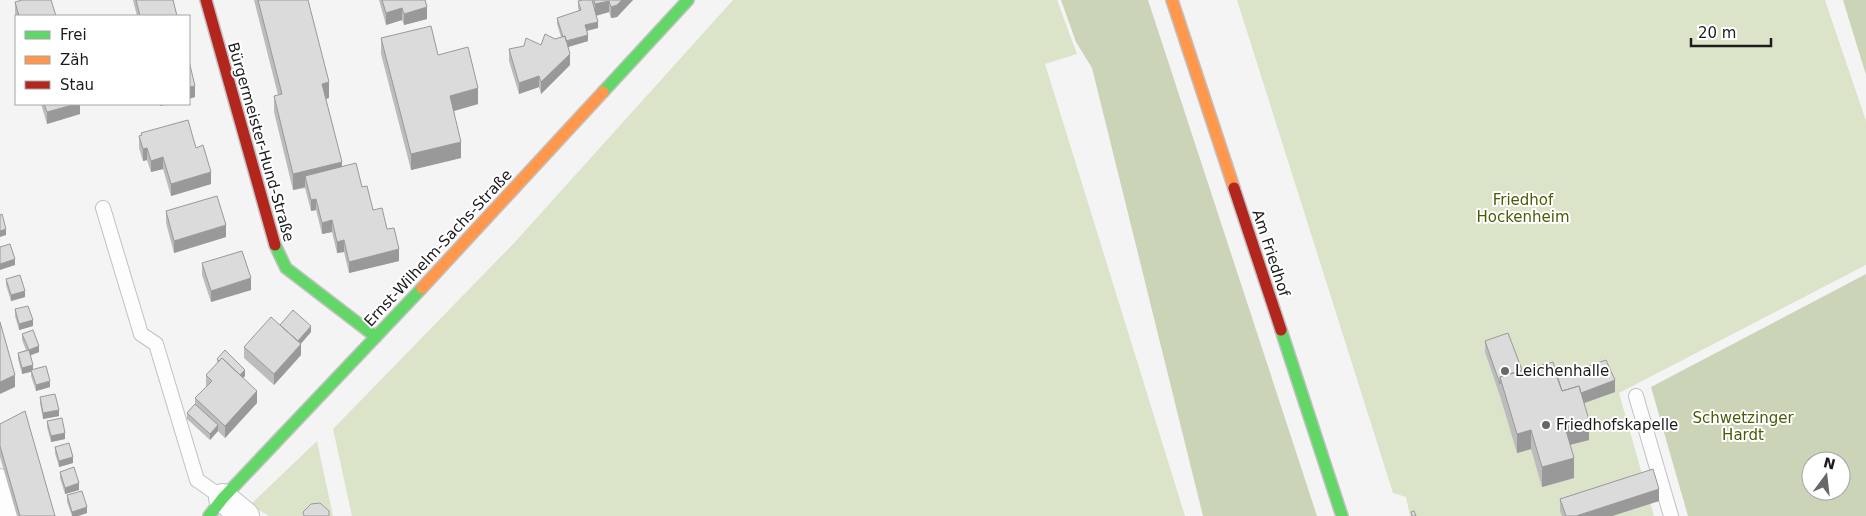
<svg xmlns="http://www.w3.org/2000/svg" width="1866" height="516" font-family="'DejaVu Sans',sans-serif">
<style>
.green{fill:#dbe4c8}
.forest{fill:#cbd4b7;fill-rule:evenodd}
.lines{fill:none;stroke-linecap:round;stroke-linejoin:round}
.lane-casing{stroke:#c1c1c2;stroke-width:16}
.street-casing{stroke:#c1c1c2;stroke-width:30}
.fast-casing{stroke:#c1c1c2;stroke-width:14}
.slow-casing{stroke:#c1c1c2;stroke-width:14}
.jam-casing{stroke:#c1c1c2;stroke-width:14}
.lane{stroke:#fdfdfe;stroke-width:14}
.street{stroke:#fdfdfe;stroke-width:28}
.fast{stroke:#63d668;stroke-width:11}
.slow{stroke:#ff974d;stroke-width:11}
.jam{stroke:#b3261e;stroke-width:11}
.wall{fill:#bcbcbc}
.shaded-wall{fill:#999}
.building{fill:#dbdbdb;stroke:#999}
.poi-dot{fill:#686869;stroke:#fff;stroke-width:2}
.labels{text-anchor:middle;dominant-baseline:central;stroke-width:4;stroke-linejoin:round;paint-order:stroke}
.street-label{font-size:15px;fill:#1c1c1d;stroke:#fff}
.park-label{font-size:15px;fill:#4a5b06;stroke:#fff}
.poi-label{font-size:15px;fill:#1c1c1d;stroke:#fff;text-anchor:start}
</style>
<rect width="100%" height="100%" fill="#f4f4f5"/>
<!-- green -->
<path class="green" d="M733,0H1057L1077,54L1045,64L1185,516H352L333,429L515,242Z
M1237,0H1825L1866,121V265L1619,393L1654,516H1410L1406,497L1393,493Z
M317,441L333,516H269L250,505Z"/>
<!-- forest -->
<path class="forest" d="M1061,0H1148L1317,516H1203L1092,68L1076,42Z
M1843,0H1866V75Z
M1866,274V516H1688L1651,387ZM1811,461H1841V491H1811Z"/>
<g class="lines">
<defs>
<path id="lane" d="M103,208L141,334L156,344L197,480L223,498
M1636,396L1671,516"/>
<path id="street" d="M0,483L10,516
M223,498L245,516"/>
<path id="fast" d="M603,92L688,0
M275,245L286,268L376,337
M1281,330L1342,516
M209,516L223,498L422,288"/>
<path id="slow" d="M1172,0L1234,188
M422,288L603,92"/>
<path id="jam" d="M206,0L275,245
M1234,188L1281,330"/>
</defs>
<!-- lane casing -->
<use href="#lane" class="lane-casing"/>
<!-- street casing -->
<use href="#street" class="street-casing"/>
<!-- fast casing -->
<use href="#fast" class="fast-casing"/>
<!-- slow casing -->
<use href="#slow" class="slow-casing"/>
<!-- jam casing -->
<use href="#jam" class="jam-casing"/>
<!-- lane -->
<use href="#lane" class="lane"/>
<!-- street -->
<use href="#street" class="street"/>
<!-- fast -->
<use href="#fast" class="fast"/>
<!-- slow -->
<use href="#slow" class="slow"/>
<!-- jam -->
<use href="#jam" class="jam"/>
</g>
<!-- wall -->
<path class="wall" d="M133,0H173L177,16H137Z
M254,0H308L329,98L326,99L342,167L362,187L373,210L387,229L399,261L349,273L344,252L337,253L332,232L322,234L316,210L311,211L305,188L293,190L274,112V96L278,95Z
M379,0H425L427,19L404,25L402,20L386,25Z
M583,0H633L617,17L611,18L609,12L596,16L598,28L587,31L588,41L568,47L570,65L541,94L539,87L519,94L509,61V49L541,45L561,37L557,24V18L579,11L578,8V1Z
M15,2L56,16H16V17L15,13Z
M381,38L438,55L478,104L454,111L461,158L411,170L381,54Z
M41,104H80V114L47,124Z
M139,136L196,148L211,184L171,196L163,169L151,172L147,160L143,161L139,148Z
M166,211L226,237L174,253L166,223Z
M202,263L251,290L211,302L202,275Z
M6,279L25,297L11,301L6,285Z
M15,309L33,326L19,330L15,316Z
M280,325L311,332L301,344V355L274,385L244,358V347Z
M22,334L39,352L30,355L33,370L50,387L36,391L31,376V372L22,374L18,359V353L26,350L22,340Z
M1485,341L1522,370L1557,377L1615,392L1584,403L1589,440L1570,445L1574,478L1542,487L1531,449L1517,453L1500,396L1485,352Z
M217,359L245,376L243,378L257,403L225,438L218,431L210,440L187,419V413L195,404V398L206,387V375L217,364Z
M40,397L59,416L43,419L40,403Z
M47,421L65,439L51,442L47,427Z
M0,424L55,516H17L0,457Z
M55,447L73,463L59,467L55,453Z
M60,472L79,490L65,494L60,478Z
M67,495L87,513L78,516H72L67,502Z
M1560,499L1659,501L1612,516H1562L1560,511Z"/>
<!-- shaded-wall -->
<path class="shaded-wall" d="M622,0H633L617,17L611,18V7Z
M609,1V12L595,16V4Z
M427,7V19L404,25V14Z
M402,8V20L386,25V13Z
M598,22V28L585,31V25Z
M588,35V41L565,48V42Z
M570,54V65L541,94V82Z
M539,76V87L519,94V83Z
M329,82V98L322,100V84Z
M195,86V97L189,99V87Z
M478,88V104L450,112V96Z
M76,104H80V114L47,124V112Z
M160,104H170L160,106Z
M461,142V158L411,170V154Z
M147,148V160L143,161V149Z
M163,157V169L151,172V161Z
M342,162V178L305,176V187L293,190V174Z
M211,172V184L171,196V184Z
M316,199V210L311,211V200Z
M332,220V232L322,234V223Z
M226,225V237L174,253V241Z
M6,229V235L0,237V231Z
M344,240V252L337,253V242Z
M399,249V261L349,273V262Z
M15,259V265L0,270V264Z
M251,278V290L211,302V291Z
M25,291V297L11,301V295Z
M33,320V326L19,330V324Z
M311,326V332L295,350V344Z
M301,344V355L274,385V374Z
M39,346V352L29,356V350Z
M33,365V371L22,374V368Z
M245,370V376L236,384V378Z
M15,375V387L0,394V382Z
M1615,380V392L1562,411V399Z
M50,381V387L36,391V385Z
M257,391V403L225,438V426Z
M59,410V416L43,419V413Z
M1589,420V440L1565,446V427Z
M218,425V431L210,440V434Z
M1531,430V449L1517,453V434Z
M65,433V439L51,442V436Z
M73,457V463L59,467V461Z
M1574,458V478L1542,487V467Z
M79,483V490L65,494V488Z
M1659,489V501L1612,516H1576Z
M87,507V513L78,516H72V512Z"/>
<!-- building -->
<path class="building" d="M22,0H51L56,16H19L15,2Z
M136,0H173L177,16H140Z
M258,0H308L329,82L322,84L342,162L293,174L274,96L282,94Z
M382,0H425L427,7L404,14L402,8L386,13Z
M583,0H592L598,22L585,25L588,35L566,41L565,36L563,37L557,18L581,10L578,1Z
M594,0H622L617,5L611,7L609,1L595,4Z
M431,26L438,55L468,47L478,88L450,96L461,142L411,154L381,38Z
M545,34L555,39L565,36L570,54L541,82L539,76L519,83L509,49L524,46L526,38L541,45Z
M189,61L195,86L189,87Z
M44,104H76L47,112Z
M188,120L196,148L203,145L211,172L171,184L163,157L151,161L147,148L143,149L139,136L142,135L141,133Z
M356,163L362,187L367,186L373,210L382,208L387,229L394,228L399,249L349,262L344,240L337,242L332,220L322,223L316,199L311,200L305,176Z
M217,196L226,225L174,241L166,211Z
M2,214L6,229L0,231V215Z
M10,244L15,259L0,264V247Z
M242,251L251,278L211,291L202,263Z
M20,275L25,291L11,295L6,279Z
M28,306L33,320L19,324L15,309Z
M293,310L311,326L298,341L280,325Z
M271,317L301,344L274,374L244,347Z
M0,322L15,375L0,382Z
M33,330L39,346L29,350L22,334Z
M1508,333L1522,370L1500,377V384L1485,341Z
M29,350L33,365L22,368L18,353Z
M225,350L245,370L240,375L222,358L219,361L217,359Z
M222,358L257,391L225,426L195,398L212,381L206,375Z
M1606,360L1615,380L1581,393L1579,386L1562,391L1557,377Z
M1553,362L1562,391L1579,386L1589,420L1565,427L1574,458L1542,467L1531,430L1517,434L1500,377Z
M46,366L50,381L36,385L31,370Z
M55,394L59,410L43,413L40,397Z
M195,404L218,425L210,434L187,413Z
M25,411L55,516H20L0,446V424Z
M62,418L65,433L51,436L47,421Z
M69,443L73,457L59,461L55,447Z
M74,467L79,483L65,488L60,472Z
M1653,469L1659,489L1576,516H1566L1560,499Z
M82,491L87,507L72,512L67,495Z
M320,503L329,511V516H304L303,512L311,504Z
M1414,511L1416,516H1412L1411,512Z"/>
<!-- markers -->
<g class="poi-dot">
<circle cx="1505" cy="371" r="5"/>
<circle cx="1546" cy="425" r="5"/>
</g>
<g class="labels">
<!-- street labels -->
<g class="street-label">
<text transform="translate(261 142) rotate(74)">Bürgermeister-Hund-Straße</text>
<text transform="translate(438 248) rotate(-47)">Ernst-Wilhelm-Sachs-Straße</text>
<text transform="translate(1271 253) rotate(72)">Am Friedhof</text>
</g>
<!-- park labels -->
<g class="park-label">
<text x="1523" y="200">Friedhof<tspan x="1523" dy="17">Hockenheim</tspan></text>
<text x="1743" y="418">Schwetzinger<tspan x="1743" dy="17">Hardt</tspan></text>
</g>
<!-- poi labels -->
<g class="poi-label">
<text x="1515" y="371">Leichenhalle</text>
<text x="1556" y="425">Friedhofskapelle</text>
</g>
</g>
<!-- legend -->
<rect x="15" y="15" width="175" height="90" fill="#ffffff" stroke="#a4a4a5"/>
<rect x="25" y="31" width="25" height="8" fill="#63d668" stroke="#a4a4a5"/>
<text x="60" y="40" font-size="15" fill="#1c1c1d">Frei</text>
<rect x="25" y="56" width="25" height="8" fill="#ff974d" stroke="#a4a4a5"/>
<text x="60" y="65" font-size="15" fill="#1c1c1d">Zäh</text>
<rect x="25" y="81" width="25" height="8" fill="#b3261e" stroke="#a4a4a5"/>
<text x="60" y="90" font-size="15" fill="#1c1c1d">Stau</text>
<!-- north arrow -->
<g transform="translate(1826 476) rotate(15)"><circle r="24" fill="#ffffff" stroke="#a4a4a5"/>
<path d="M0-4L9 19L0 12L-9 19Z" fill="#686869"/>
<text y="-8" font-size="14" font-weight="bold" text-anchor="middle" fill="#1c1c1d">N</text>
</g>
<!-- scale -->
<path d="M1691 38v8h80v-8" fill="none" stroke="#1c1c1d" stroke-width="2.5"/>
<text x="1698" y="38" font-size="15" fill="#1c1c1d" stroke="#ffffff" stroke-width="4" paint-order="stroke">20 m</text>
</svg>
